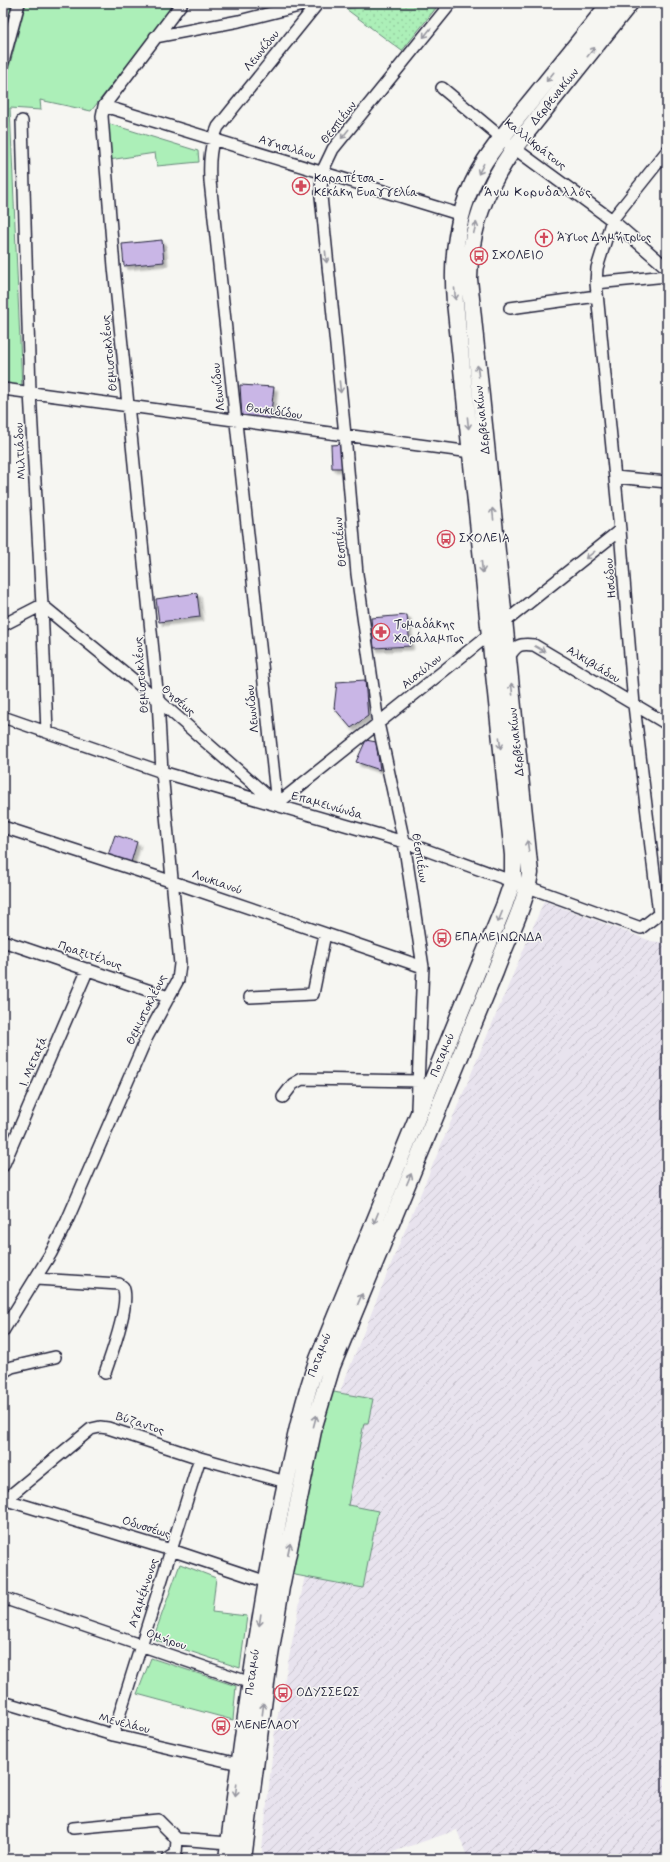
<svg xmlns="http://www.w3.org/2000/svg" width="670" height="1862" font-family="Mynerve,sans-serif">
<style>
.industrial{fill:url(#industrial-furrows)}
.grass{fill:#acefb8;stroke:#67887a}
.park{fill:url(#park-dots);stroke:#67887a}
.building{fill:#c9b6e6;stroke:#22223b;filter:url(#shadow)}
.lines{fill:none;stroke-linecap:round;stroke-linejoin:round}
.street-casing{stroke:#22223b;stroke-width:14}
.secondary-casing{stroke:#22223b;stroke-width:19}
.street{stroke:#f6f6f2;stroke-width:11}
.secondary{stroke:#f6f6f2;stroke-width:16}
.oneway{stroke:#9797a0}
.labels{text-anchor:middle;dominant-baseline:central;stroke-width:3;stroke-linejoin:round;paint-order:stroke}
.street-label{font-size:12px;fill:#22223b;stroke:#f6f6f2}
.poi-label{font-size:12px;fill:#22223b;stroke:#f6f6f2;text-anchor:start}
.neighbourhood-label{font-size:13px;letter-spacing:1px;fill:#22223b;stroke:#f6f6f2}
</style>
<defs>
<pattern id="industrial-furrows" width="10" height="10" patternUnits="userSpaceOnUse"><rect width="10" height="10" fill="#e8e3ee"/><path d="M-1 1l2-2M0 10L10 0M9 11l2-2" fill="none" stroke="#c7c2cd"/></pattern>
<pattern id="park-dots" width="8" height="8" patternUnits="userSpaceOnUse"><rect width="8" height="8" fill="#acefb8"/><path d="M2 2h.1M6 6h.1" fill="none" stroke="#94cd9f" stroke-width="1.8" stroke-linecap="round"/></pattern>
<filter id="shadow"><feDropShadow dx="3.5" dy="3.5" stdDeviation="1" flood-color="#0004"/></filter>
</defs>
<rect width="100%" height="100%" fill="#f6f6f2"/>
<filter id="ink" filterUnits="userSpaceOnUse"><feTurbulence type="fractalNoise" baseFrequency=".025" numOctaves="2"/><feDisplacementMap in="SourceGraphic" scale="8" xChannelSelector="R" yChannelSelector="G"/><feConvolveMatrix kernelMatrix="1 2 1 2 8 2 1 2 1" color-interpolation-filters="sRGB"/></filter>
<g filter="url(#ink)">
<!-- industrial -->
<path class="industrial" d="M544,901L651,941L667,943V1851L651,1859H468L457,1830L372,1859H261L275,1730L341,1389L393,1259Z"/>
<!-- grass -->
<path class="grass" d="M3,3H14L3,42Z
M26,3H176L91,111L40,100L41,110L10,108L22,388L3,384V90Z
M110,124L198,151L199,162L157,166L155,153L109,160L106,129Z
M328,1391L373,1399L368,1423H364L348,1505L378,1511L363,1588L290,1574L308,1497Z
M180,1564L216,1578L212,1612L247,1616L240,1668L153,1639Z
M151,1658L236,1686L233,1720L137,1694Z"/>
<!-- park -->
<path class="park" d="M390,3H440L402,51L346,9Z"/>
<!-- building -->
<path class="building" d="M162,240L164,262L124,266L122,244Z
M240,385L274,387L270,420L242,418Z
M344,444L345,468H332L331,445Z
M197,593L200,617L159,622L156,599Z
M407,615L410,646L374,648L371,618Z
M365,680L368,716L351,728L334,708L337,682Z
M366,740L376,742L380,770L356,762Z
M115,835L137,842L130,866L107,858Z"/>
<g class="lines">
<defs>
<path id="street" d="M155,37L239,21L311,3
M3,62L19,3
M442,88L514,148L612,220L667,268
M104,106L462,215
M22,121L30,392L42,605L47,732
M596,283L667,276
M510,308L597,296
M3,389L471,452
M615,477L667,482
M3,625L42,605L158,700L273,801
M508,658C517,645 519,643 534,645L667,724
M3,717L162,772L404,842L641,928L659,914L634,705L620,530L596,283L597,268L612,220L667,151
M277,804L210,181C209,161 210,145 218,127L318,3
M277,804L620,530
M3,827L173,882L423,967
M3,941L168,997
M250,997L313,994L325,934
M283,1097L293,1084L302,1079L419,1081
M417,1108L423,967L404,842L378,723L357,574L345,435L321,196L322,172L333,149L451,3
M3,1166L88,969
M36,1279L119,1284L123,1287C131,1303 111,1355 105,1373
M3,1331L51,1253L66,1223L146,1039L178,980L180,964L162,772L158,700L114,267L102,116L104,106L182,3
M3,1372L12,1367L55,1357
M3,1499L171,1550L273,1584
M6,1499L91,1429L100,1427L108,1428L200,1458L286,1482
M3,1598L251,1683
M3,1702L113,1735L239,1764
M113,1735L200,1458
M73,1828L158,1820L177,1839L229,1843
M168,1859L176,1854L177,1839"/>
<path id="secondary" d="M227,1859C242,1743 257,1626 280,1511C291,1460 300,1408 318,1359L504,906L513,880V855L455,302C451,253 458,203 485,161C500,138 518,117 535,96C560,65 585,34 610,3
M243,1859L268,1668L281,1587L314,1426L332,1366L495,972C507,939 525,907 530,873L469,279C470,227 485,190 514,148L630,3"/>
</defs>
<!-- street casing -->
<use href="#street" class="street-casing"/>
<!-- secondary casing -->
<use href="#secondary" class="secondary-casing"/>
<!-- street -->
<use href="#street" class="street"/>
<!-- secondary -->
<use href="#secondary" class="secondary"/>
</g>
<!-- one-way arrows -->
<defs><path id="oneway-shaft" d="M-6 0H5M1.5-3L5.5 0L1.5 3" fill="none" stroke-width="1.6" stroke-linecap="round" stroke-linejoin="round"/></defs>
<g class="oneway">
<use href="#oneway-shaft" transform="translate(427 33) rotate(129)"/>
<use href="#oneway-shaft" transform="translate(591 52) rotate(-51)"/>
<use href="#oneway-shaft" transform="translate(550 77) rotate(129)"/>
<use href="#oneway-shaft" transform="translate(345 134) rotate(129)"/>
<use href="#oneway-shaft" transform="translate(481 169) rotate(117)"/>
<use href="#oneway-shaft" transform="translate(475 228) rotate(-76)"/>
<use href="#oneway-shaft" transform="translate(326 257) rotate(84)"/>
<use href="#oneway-shaft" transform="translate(455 294) rotate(85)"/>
<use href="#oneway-shaft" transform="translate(478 371) rotate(-96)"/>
<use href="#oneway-shaft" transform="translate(340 387) rotate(84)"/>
<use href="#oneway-shaft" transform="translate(468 423) rotate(84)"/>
<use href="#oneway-shaft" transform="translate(493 514) rotate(-96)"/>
<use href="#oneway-shaft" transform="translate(590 555) rotate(142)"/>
<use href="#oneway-shaft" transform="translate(482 567) rotate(84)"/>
<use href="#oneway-shaft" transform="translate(540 649) rotate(30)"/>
<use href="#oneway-shaft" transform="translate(512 689) rotate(-96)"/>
<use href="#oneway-shaft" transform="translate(500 743) rotate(84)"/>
<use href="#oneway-shaft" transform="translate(528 846) rotate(-97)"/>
<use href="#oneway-shaft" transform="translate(500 917) rotate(112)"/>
<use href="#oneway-shaft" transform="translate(409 1179) rotate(-67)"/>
<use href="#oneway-shaft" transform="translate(376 1218) rotate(112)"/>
<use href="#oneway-shaft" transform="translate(360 1299) rotate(-67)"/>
<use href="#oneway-shaft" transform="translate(315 1421) rotate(-75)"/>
<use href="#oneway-shaft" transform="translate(289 1549) rotate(-78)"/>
<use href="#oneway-shaft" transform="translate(260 1620) rotate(98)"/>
<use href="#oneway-shaft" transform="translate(263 1709) rotate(-83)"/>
<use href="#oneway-shaft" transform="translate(236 1790) rotate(97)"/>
</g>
</g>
<!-- icons -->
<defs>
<symbol id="pharmacy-ring" viewBox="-11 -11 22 22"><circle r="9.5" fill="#f6f6f2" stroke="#d1495b" stroke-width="1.5"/><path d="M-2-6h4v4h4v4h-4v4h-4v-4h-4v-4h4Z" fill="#d1495b"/></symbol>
<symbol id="church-ring" viewBox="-11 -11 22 22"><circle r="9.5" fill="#f6f6f2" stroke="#d1495b" stroke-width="1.5"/><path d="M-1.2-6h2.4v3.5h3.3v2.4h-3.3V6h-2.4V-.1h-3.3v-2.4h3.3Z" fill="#d1495b"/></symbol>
<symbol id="bus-ring" viewBox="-11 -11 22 22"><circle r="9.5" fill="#f6f6f2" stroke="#d1495b" stroke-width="1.5"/><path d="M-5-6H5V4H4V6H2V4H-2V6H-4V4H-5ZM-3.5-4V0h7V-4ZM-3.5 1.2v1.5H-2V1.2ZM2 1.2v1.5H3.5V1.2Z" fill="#d1495b"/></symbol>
</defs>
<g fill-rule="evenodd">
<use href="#pharmacy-ring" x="291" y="176" width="20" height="20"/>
<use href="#church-ring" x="534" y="228" width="20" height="20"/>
<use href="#bus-ring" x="469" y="246" width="20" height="20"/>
<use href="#bus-ring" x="436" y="529" width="20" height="20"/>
<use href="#pharmacy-ring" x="371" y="622" width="20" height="20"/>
<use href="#bus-ring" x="432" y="928" width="20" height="20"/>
<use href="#bus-ring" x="273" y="1683" width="20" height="20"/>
<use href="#bus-ring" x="211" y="1716" width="20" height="20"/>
</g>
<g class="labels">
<!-- street labels -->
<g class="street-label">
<text transform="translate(262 51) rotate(-51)">Λεωνίδου</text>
<text transform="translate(555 97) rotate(-51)">Δερβενακίων</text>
<text transform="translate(339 123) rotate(-52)">Θεσπιέων</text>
<text transform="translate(535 145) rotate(38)">Καλλικράτους</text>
<text transform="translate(287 148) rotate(17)">Αγησιλάου</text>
<text transform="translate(110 353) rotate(-96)">Θεμιστοκλέους</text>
<text transform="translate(219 387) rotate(-96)">Λεωνίδου</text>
<text transform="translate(274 412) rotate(8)">Θουκιδίδου</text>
<text transform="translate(483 420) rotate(-96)">Δερβενακίων</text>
<text transform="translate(21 451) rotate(-93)">Μιλτιάδου</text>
<text transform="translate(341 542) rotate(-95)">Θεσπιέων</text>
<text transform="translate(611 578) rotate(-95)">Ησιόδου</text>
<text transform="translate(593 665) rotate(31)">Αλκιβιάδου</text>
<text transform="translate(422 672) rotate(-39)">Αισχύλου</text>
<text transform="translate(142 675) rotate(-95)">Θεμιστοκλέους</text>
<text transform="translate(178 701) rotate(41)">Θησέως</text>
<text transform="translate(253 709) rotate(-96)">Λεωνίδου</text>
<text transform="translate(517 742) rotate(-96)">Δερβενακίων</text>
<text transform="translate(327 806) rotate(16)">Επαμεινώνδα</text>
<text transform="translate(419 858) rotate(81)">Θεσπιέων</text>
<text transform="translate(217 883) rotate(19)">Λουκιανού</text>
<text transform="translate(90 956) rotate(19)">Πραξιτέλους</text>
<text transform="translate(147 1010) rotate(-64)">Θεμιστοκλέους</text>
<text transform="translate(443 1055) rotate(-68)">Ποταμού</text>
<text transform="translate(34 1062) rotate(-67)">Ι. Μεταξά</text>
<text transform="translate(320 1355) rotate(-69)">Ποταμού</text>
<text transform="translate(140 1424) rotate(18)">Βύζαντος</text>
<text transform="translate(146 1528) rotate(17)">Οδυσσέως</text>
<text transform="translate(144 1593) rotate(-72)">Αγαμέμνονος</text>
<text transform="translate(166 1640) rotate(19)">Ομήρου</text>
<text transform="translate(253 1672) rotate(-82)">Ποταμού</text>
<text transform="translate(124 1724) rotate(14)">Μενελάου</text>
</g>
<!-- poi labels -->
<g class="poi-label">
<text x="314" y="179">Καραπέτσα -<tspan x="314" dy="14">Κεκάκη Ευαγγελία</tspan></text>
<text x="557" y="238">Άγιος Δημήτριος</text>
<text x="492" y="256">ΣΧΟΛΕΙΟ</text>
<text x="459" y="539">ΣΧΟΛΕΙΑ</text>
<text x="394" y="625">Τομαδάκης<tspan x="394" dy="14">Χαράλαμπος</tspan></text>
<text x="455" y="938">ΕΠΑΜΕΙΝΩΝΔΑ</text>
<text x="296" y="1693">ΟΔYΣΣΕΩΣ</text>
<text x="234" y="1726">ΜΕΝΕΛΑΟΥ</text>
</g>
<!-- neighbourhood labels -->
<g class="neighbourhood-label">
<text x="538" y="192">Άνω Κορυδαλλός</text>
</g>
</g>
<!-- margin -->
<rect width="670" height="1862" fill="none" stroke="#f6f6f2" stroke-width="16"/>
<rect x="8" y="8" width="654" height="1846" fill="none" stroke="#22223b" stroke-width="1.5" filter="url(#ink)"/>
</svg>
